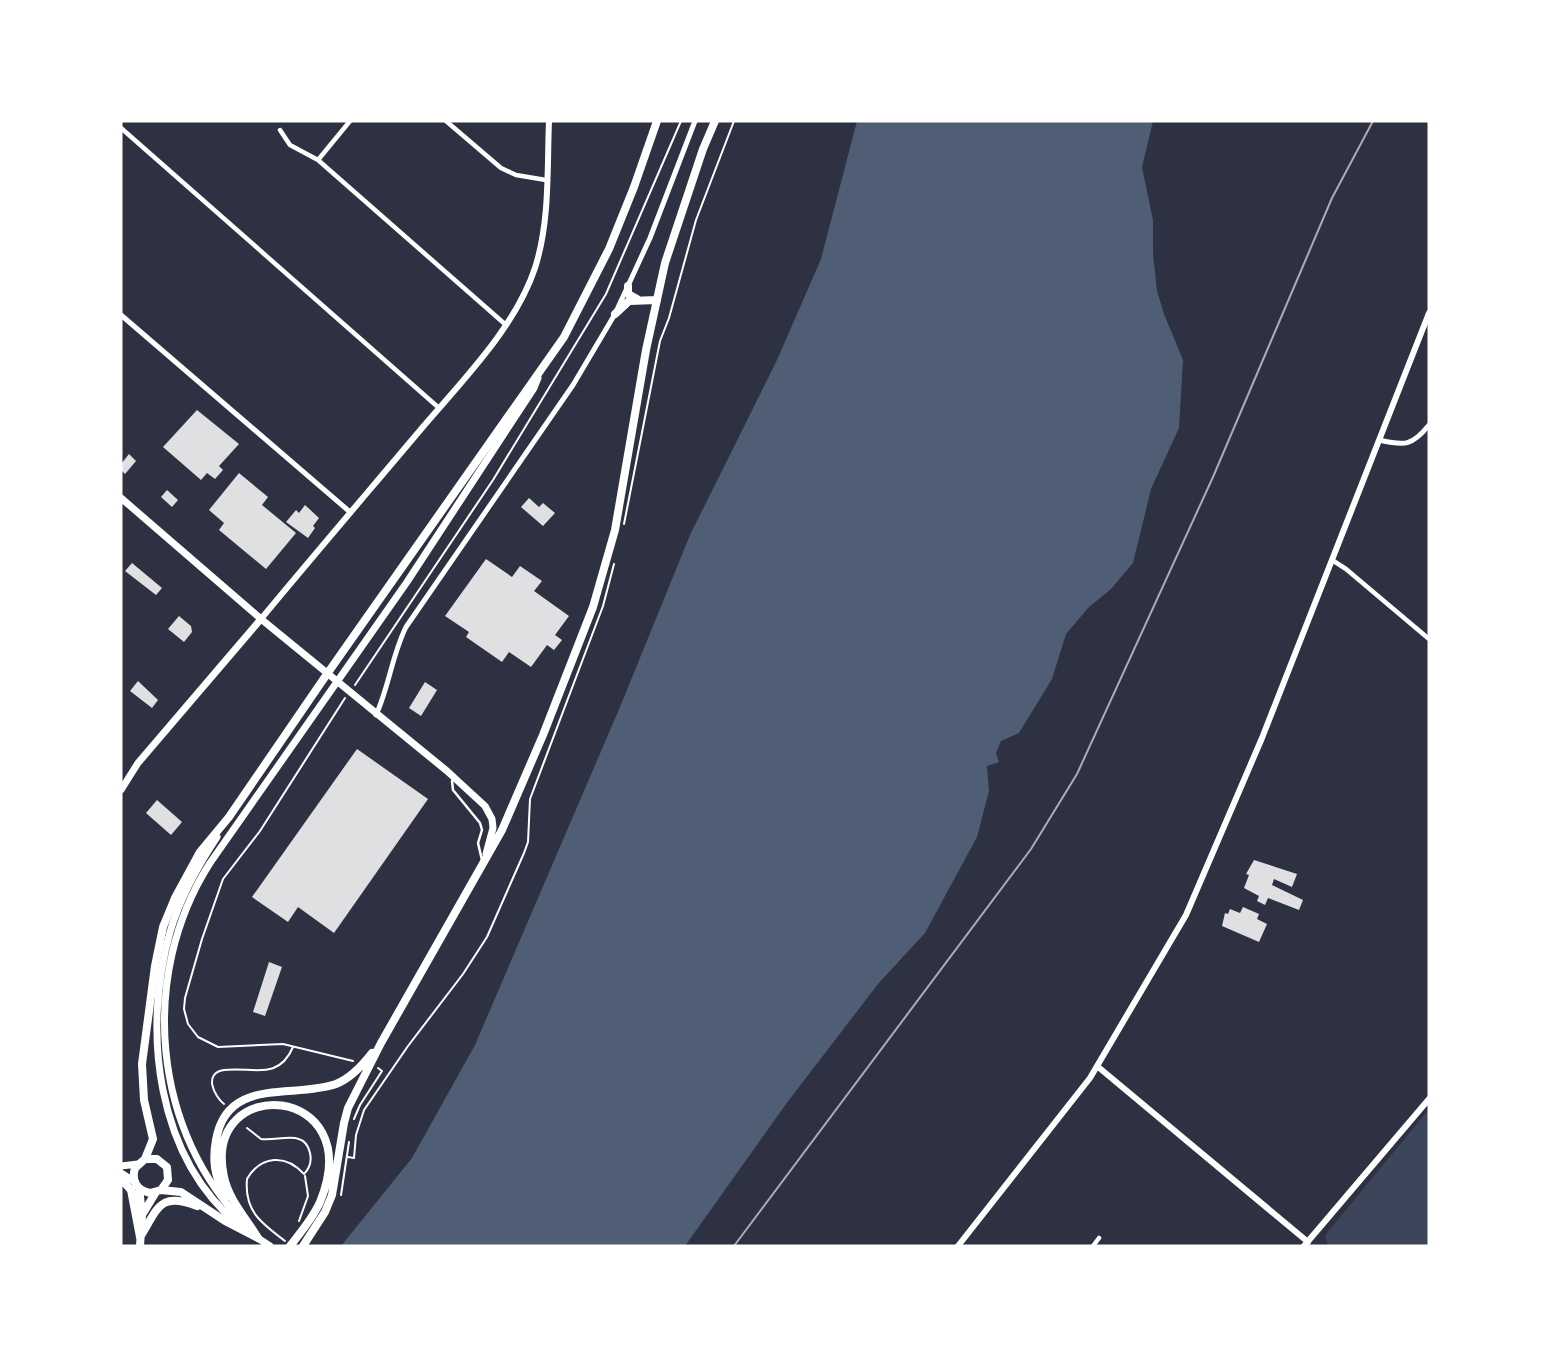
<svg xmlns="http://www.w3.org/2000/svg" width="1550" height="1367" font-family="Figtree,sans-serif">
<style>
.green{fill:#3c4559}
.water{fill:#4f5d75}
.building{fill:#e0e0e3}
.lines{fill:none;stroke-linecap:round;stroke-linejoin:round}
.path{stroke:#fff;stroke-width:2}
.service{stroke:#fff;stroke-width:2.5}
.minor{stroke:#fff;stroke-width:4.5}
.tertiary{stroke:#fff;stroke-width:5}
.secondary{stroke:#fff;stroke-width:6}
.primary{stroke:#fff;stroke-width:7}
.trunk{stroke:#fff;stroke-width:8}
.rail{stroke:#abadb3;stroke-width:2}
</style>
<rect width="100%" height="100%" fill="#2d3142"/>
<!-- green -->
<path class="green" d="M1429,1109V1246H1331L1327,1243L1325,1237L1327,1233Z"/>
<!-- water -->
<path class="water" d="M857,121H1153L1142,167L1153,220V253L1157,291L1164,314L1183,360L1179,428L1151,489L1133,563L1111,589L1089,607L1066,634L1052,679L1019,733L1001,741L996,753L999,762L987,766L989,791L977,837L925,933L878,984L786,1104L685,1246H341L412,1158L475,1045L620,707L690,535L777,360L821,259Z"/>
<!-- building -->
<path class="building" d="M197,410L239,444L219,466L223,470L215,479L207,473L201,480L163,447Z
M129,454L136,461L125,474L121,470V464Z
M239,473L268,497L262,505L296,533L266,569L219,530L224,523L209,510Z
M167,490L178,500L172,507L161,497Z
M529,498L539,507L543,503L555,513L543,526L521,507Z
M305,505L319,518L313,526L315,528L308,538L286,522L296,510L299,513Z
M486,559L512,577L520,566L542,581L534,591L569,616L555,635L562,640L554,650L547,645L531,667L509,652L502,662L466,637L469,632L445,616Z
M132,563L162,588L156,595L125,571Z
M179,616L191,626L192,632L184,642L168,629Z
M138,681L158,700L152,708L130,691Z
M425,682L437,690L421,716L409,708Z
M357,749L428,799L334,933L298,907L288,922L252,897Z
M157,800L182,822L171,835L146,813Z
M1254,860L1297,874L1292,887L1274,879L1272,885L1303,900L1299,910L1268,898L1265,905L1257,901L1259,896L1244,888L1249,875L1246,874Z
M1243,907L1259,914L1257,919L1267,924L1259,942L1222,926L1225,913L1228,914L1230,909L1240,913Z
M269,962L282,967L265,1016L253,1012Z"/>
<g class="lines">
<!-- path -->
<path class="path" d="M624,524L660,341L669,318L696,220L734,121
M355,685L493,480L606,294L681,121
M345,698L260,831L223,879L202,939L185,998L184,1009L188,1024L198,1037L218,1047L283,1044L353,1061
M224,1104C214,1096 203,1073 224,1070C251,1066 278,1082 293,1047
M354,1119L360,1105L382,1071L378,1068
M247,1128L261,1139C278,1142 305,1128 310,1153C312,1162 309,1169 304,1174C286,1154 261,1155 247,1179C244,1211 261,1223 285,1241
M348,1157L354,1158L356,1135L364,1110L408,1046L463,974L487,937L524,853L528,842L530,799L603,606L614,564
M341,1195L349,1142
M299,1221L308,1196L305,1176"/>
<!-- service -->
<path class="service" d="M452,781L453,790L480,823L482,830L478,843L482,860"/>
<!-- minor -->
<path class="minor" d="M446,121L501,168L516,175L546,180
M121,128L439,408
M280,130L290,145L318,160L506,325
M318,160L350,121
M1332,560L1346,569L1429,639
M1093,1246L1099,1238"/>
<!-- tertiary -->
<path class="tertiary" d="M121,315L350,512
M1379,440C1405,446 1412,446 1429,425
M376,715C389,687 392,655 406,627L573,385L615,314L650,238L695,121"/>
<!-- secondary -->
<path class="secondary" d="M261,619C314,555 368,492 422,428C462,381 515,328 535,268C550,221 547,170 549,121
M1097,1066L1308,1242
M958,1246L1090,1078L1186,915L1262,738L1429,313
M1304,1246L1429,1099"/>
<!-- primary -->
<path class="primary" d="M121,498L261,619L447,771L485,806L492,819L493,828L486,854
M121,790L138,763L261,619
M217,837C197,867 180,898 170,932C142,1031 156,1157 240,1226
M121,1166L138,1164
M121,1173L135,1182
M248,1227C152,1134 138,975 210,863L407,582L534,388L538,378
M256,1237L270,1246"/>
<!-- trunk -->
<path class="trunk" d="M628,286V294L637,299
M615,314L629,301L657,300
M145,1159H157L167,1167L168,1180L161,1190
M121,1179L131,1190L140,1237
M139,1188L142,1215L140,1246
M227,1196C214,1179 212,1161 216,1140C227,1076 293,1099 336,1084C351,1078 362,1066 372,1053
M142,1215L156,1192
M140,1237C158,1209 159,1191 197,1206
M258,1238L225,1221L181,1192L161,1190L150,1193C137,1190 131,1181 135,1168L145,1159L153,1139L144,1100L142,1064L155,966L163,927L175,898L200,852L229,817L327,674L564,337L609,249L634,187L657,121
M258,1238C246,1218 229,1200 224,1177C201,1072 369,1083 320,1202C313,1218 301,1232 290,1246
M303,1246L325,1212L332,1195L344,1123L348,1108L381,1043L502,830L543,735L593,607L615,530L646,350L665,263L703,149L715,121"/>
<!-- rail -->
<path class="rail" d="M734,1246L1031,849L1077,774L1213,477L1332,198L1373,121"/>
</g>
<!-- border -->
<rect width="1550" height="1367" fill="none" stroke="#ffffff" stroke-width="245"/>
</svg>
